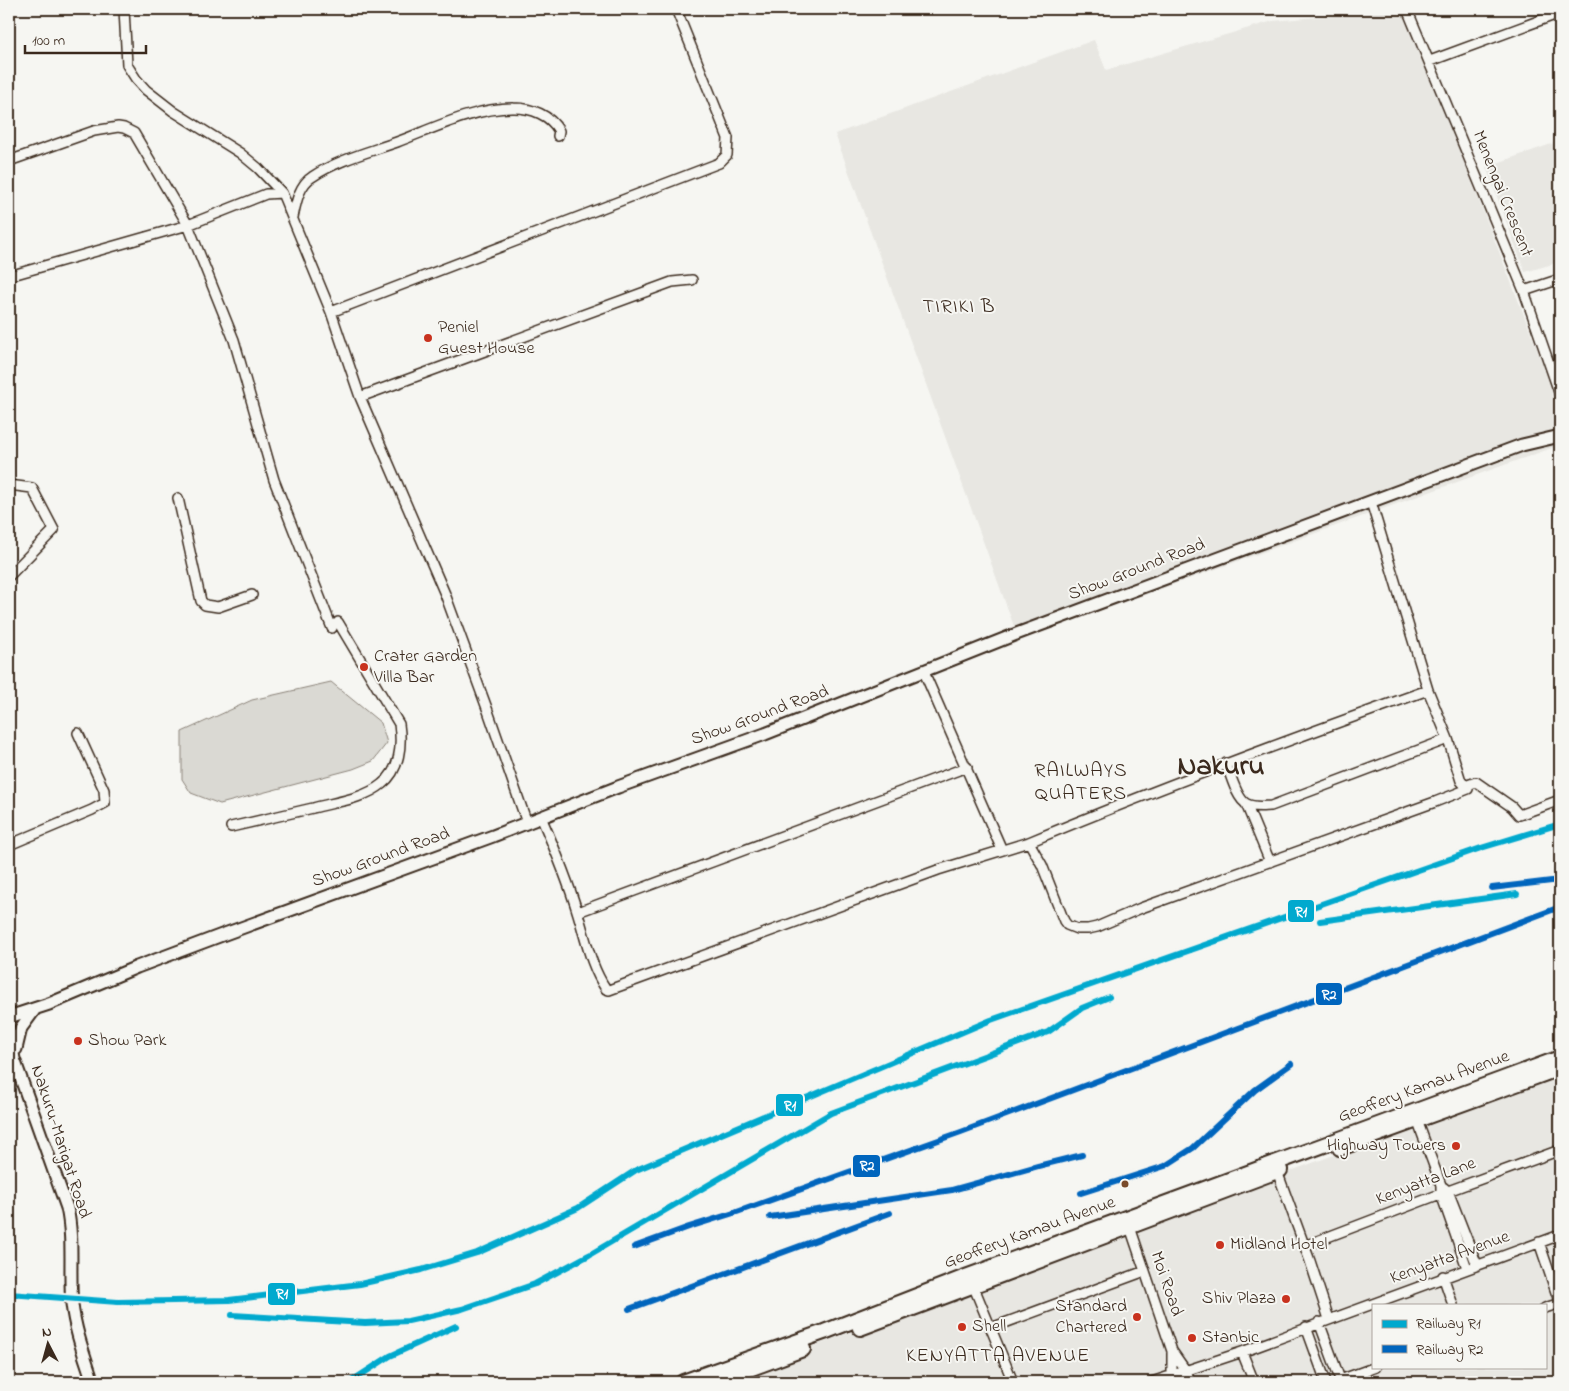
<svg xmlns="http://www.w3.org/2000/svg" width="1569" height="1391" font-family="'Indie Flower',sans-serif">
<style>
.built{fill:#e8e7e2;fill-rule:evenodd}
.green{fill:#dad9d3;stroke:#8a8278}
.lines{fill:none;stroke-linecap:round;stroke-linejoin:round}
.minor-casing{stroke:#3b2a1e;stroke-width:12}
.major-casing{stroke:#3b2a1e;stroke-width:15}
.highway-casing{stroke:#3b2a1e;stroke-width:18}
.minor{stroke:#f6f6f2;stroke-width:9}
.major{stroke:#f6f6f2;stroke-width:11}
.highway{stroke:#f6f6f2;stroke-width:14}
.rail-1-casing{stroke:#f6f6f2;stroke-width:10}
.rail-2-casing{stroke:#f6f6f2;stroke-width:10}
.rail-1{stroke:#00a9ce;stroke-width:6}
.rail-2{stroke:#0065bd;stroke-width:6}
.poi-dot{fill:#c8321e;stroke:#f6f6f2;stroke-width:2}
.bus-dot{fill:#7a4b2a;stroke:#f6f6f2;stroke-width:2}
.labels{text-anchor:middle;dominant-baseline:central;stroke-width:4;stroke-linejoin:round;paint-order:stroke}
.street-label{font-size:18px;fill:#3b2a1e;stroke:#f6f6f2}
.poi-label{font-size:18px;fill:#3b2a1e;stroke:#f6f6f2;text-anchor:start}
.quarter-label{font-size:20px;letter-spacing:1px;fill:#3b2a1e;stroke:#f6f6f2}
.town-label{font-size:28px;font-weight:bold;fill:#3b2a1e;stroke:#f6f6f2}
.line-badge{stroke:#f6f6f2;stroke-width:2}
.badge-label{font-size:14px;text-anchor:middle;font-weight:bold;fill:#fff}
</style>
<rect width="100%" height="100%" fill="#f6f6f2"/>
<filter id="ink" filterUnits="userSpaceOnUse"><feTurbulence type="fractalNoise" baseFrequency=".02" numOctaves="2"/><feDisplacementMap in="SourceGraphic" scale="10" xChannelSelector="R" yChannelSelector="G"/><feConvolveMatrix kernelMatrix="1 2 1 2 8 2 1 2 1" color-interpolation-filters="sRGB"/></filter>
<g filter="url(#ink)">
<!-- built -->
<path class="built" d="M1404,9L1560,407V445L1019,640L835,134L1094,40L1106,70L1273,21Z
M1554,143L1560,162V262L1525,272L1486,167Z
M1560,1072V1382H716ZM1373,1305H1545V1367H1373Z"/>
<!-- green -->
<path class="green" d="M331,682L381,723L387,743L373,761L353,769L220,804L191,793L182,779V732L252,700Z"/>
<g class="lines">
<defs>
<path id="minor" d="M124,9L127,65L136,79L146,90L173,111L240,153L258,168L282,193L331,312L360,397L445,594L488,711L527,823
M1407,9L1524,291L1560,395
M1430,61L1560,13
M9,161L94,131L118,127L124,128L134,133L188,225L234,340L274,480L332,628
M293,217C296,203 299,185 312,177C337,160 369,152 397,142C432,129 476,107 514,108C532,108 550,115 559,131L558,136
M9,276L188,225L266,194L282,193
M1524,291L1560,279
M331,312L719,163L727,155L728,138L676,9
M360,397L672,282L692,280
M9,485L32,488L54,530L9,576
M178,498L201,601L205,605L218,607L252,595
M924,672L1002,850
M1226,763C1230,773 1237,800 1247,804C1254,808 1264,806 1271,806L1448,739
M1465,786L1476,782L1512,807L1519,815L1560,800
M1246,804L1270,862
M541,817C555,849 568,881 578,914C586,940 591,967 606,989L609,990L938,870L1029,842L1042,865L1064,921L1067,925L1077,929H1088L1097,927L1141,908L1435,802L1468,789L1461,781L1448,739L1428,690L1371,502
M231,827C258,821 286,814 313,808C335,802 364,799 382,784C400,770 402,745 399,724L338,622
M1029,842C1160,787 1294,738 1428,690
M9,845L92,810L105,803L104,790L78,733
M578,912L967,767
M1417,1120L1441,1185V1194L1467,1268
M1277,1171L1310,1261L1329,1319
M1443,1187L1448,1191L1477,1265
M1130,1227L1172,1351L1186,1371L1190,1382
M1539,1242L1560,1304
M1304,1246L1448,1191L1560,1150
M1443,1276L1453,1305
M973,1285L1013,1382
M1545,1308L1560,1303
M1319,1322L1341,1382
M1306,1327L1326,1382
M991,1328L1145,1271
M1172,1351V1375L1174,1382
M1242,1352L1254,1382
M1340,1380L1376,1367
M1152,1382L1242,1352L1560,1235"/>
<path id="major" d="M9,1017L49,1004L137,967L222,935L493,836L618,787L765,734L1019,633L1522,445L1560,436
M9,1031L14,1059L67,1208C74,1240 69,1272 72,1304C75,1331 85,1357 93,1382
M16,1049L21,1028L35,1009"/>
<path id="highway" d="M1340,1148L1560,1068
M860,1328L1280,1170
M683,1382L824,1332L963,1278L1560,1058
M714,1382L803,1349"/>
</defs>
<!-- minor casing -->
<use href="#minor" class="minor-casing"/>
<!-- major casing -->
<use href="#major" class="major-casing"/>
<!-- highway casing -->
<use href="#highway" class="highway-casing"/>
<!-- minor -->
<use href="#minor" class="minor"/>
<!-- major -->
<use href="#major" class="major"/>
<!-- highway -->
<use href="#highway" class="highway"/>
<defs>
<path id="rail-1" d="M1320,921L1517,894
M9,1294L118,1302L229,1300L360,1284L421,1270L477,1253L578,1208L636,1170L991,1020L1481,848L1560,824
M232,1315L365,1323L408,1321L462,1309L535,1284L589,1255L831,1113L1048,1032L1082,1008L1109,997
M350,1382L390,1356L456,1326"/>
<path id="rail-2" d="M1492,888L1560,880
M1081,1193L1165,1166L1193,1148L1255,1090L1291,1064
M770,1217L952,1190L1038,1166L1082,1155
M634,1247L689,1227L737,1212L961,1132L1560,907
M629,1309L890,1213"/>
</defs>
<!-- rail-1 casing -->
<use href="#rail-1" class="rail-1-casing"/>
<!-- rail-2 casing -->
<use href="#rail-2" class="rail-2-casing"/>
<!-- rail-1 -->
<use href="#rail-1" class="rail-1"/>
<!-- rail-2 -->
<use href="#rail-2" class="rail-2"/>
</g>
</g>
<!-- markers -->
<g class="poi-dot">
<circle cx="428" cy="338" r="5"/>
<circle cx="364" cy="667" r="5"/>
<circle cx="78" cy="1041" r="5"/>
<circle cx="1456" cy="1146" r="5"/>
<circle cx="1220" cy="1245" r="5"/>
<circle cx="1286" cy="1299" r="5"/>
<circle cx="1137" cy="1317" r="5"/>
<circle cx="962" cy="1327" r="5"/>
<circle cx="1192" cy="1338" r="5"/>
</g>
<circle class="bus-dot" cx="1125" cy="1184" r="4.5"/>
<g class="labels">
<!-- street labels -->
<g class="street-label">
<text transform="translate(1502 194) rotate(68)">Menengai Crescent</text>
<text transform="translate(1137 570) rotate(-21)">Show Ground Road</text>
<text transform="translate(760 716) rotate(-20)">Show Ground Road</text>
<text transform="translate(381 858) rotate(-20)">Show Ground Road</text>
<text transform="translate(1424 1087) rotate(-20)">Geoffery Kamau Avenue</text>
<text transform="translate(60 1142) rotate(72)">Nakuru-Marigat Road</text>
<text transform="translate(1426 1182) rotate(-21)">Kenyatta Lane</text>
<text transform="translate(1030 1233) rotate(-20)">Geoffery Kamau Avenue</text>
<text transform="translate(1450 1258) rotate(-20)">Kenyatta Avenue</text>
<text transform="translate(1166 1284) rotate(71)">Moi Road</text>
</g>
<!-- poi labels -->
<g class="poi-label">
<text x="438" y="328">Peniel<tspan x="438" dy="21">Guest House</tspan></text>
<text x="374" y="657">Crater Garden<tspan x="374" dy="21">Villa Bar</tspan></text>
<text x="88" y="1041">Show Park</text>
<text x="1446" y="1146" text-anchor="end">Highway Towers</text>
<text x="1230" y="1245">Midland Hotel</text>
<text x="1276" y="1299" text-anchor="end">Shiv Plaza</text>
<text x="1127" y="1307" text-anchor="end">Standard<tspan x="1127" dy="21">Chartered</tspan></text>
<text x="972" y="1327">Shell</text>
<text x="1202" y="1338">Stanbic</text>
</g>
<!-- quarter labels -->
<g class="quarter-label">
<text x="959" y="307">TIRIKI B</text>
<text x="1081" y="771">RAILWAYS<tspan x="1081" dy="23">QUATERS</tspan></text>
<text x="998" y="1356">KENYATTA AVENUE</text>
</g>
<!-- town labels -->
<g class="town-label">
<text x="1221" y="767">Nakuru</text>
</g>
</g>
<g class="line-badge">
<rect x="1287" y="899" width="28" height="24" rx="5" fill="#00a9ce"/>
<rect x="1315" y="982" width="28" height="24" rx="5" fill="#0065bd"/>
<rect x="775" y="1093" width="29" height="24" rx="5" fill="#00a9ce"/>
<rect x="852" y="1154" width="29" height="24" rx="5" fill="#0065bd"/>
<rect x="267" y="1282" width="29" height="24" rx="5" fill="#00a9ce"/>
</g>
<g class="badge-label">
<text x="1301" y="916">R1</text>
<text x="1329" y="999">R2</text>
<text x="790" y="1110">R1</text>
<text x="867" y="1170">R2</text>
<text x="282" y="1298">R1</text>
</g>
<!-- margin -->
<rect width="1569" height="1391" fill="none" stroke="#f6f6f2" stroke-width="30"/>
<rect x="15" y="15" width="1539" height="1361" fill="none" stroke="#3b2a1e" stroke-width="2" filter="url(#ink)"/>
<!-- legend -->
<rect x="1372" y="1304" width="175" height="65" fill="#f6f6f2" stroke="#aba49d"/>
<rect x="1382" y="1320" width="25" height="8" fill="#00a9ce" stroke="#aba49d"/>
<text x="1416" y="1328" font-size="15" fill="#3b2a1e">Railway R1</text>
<rect x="1382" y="1345" width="25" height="8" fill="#0065bd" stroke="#aba49d"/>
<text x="1416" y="1354" font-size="15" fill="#3b2a1e">Railway R2</text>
<!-- north arrow -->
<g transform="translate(48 1344) rotate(354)" stroke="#f6f6f2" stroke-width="4" paint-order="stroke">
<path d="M0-4L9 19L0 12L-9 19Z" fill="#3b2a1e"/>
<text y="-8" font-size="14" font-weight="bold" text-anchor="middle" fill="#3b2a1e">N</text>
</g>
<!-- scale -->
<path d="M25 45v8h121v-8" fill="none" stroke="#3b2a1e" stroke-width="2.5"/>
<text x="32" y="45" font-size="15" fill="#3b2a1e" stroke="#f6f6f2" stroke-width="4" paint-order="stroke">100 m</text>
</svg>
